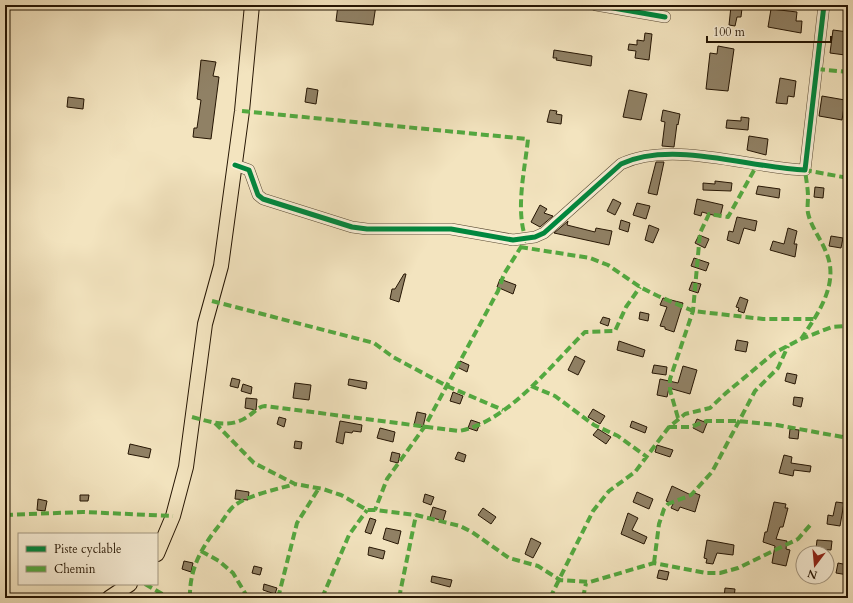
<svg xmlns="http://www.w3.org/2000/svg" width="853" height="603" font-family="Cardo,serif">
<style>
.building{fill:#908165;stroke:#251503}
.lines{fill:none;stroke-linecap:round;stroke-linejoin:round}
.minor-casing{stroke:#584932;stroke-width:12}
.major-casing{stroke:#251503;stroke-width:16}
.minor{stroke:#f7edd5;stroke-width:11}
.major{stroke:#f3e4bf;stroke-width:14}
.quiet{stroke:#53a940;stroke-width:4;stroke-dasharray:8 4;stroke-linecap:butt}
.cycleway-casing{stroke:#f7edd5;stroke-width:8}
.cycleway{stroke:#00873e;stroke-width:5}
</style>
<rect width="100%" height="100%" fill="#f3e4bf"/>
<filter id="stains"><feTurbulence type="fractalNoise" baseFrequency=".005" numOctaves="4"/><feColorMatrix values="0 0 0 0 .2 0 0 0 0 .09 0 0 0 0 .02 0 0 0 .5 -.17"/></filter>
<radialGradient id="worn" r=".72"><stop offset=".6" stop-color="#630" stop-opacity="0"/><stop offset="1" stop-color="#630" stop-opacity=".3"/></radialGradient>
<!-- building -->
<path class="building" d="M338,5H376L373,25L336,21Z
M731,6L742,8L741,17H737L735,26L729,25Z
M771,9L797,12L796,21H802L801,33L768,27Z
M833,30L848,32V51L846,50L845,55L830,53Z
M645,33L652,34L649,60L635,58L636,51L628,50L629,44L637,45V40L644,41Z
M718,46L734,49L728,91L706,89L710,53L717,54Z
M554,50L592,56L591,66L556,60L557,58H553Z
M201,60L216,62L213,76L219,77L211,139L193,137L194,128H197L201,100L197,99Z
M780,78L796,81L794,97L788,96L787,104L776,103Z
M307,88L318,90L316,104L305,102Z
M629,90L647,94L641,120L623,117Z
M822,96L845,100L842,120L819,116Z
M68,97L84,99L83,109L67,107Z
M550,110L557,111L556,114L562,115L561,124L547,122Z
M663,110L680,114L678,125L677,124L674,147L662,146L665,122L661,121Z
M741,117L749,118L748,130L726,128L727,120L741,121Z
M749,136L768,139L766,155L747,150Z
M656,162H664L657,195L648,193Z
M715,181L732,183L731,191L703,190V183L715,184Z
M758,186L780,189L779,198L756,194Z
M815,187L824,188L823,198L814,197Z
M613,199L621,203L615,215L607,211Z
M697,199L723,205L720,217L702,212L701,216L694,214Z
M637,203L650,206L646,219L633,215Z
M540,205L547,209L544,213L553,216L540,227L531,222Z
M737,217L757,221L755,231L744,228L739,244L727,240L729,231L733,232Z
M621,220L630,223L628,232L619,229Z
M568,221L567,225L595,232L596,228L612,231L609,245L554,233Z
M649,225L659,229L653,243L645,240Z
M788,228L797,231L794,244H797L795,257L770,250L773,241L784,244Z
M699,235L709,239L705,248L695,243Z
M831,236L843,238L841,248L829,246Z
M694,258L709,263L706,271L691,266Z
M404,274H406L399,302L390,299L392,289H395Z
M500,279L516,285L513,294L497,287Z
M692,282L701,284L698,293L689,290Z
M740,297L748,300L744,313L738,311L739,308L736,307Z
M663,298L683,303L674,332L665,329V327L660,326L667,307L660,305Z
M640,312L649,314L648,321L639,319Z
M603,317L610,319L608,326L600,323Z
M737,340L748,342L746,352L735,350Z
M619,341L645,350L643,357L617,350Z
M575,356L585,361L578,375L568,370Z
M460,361L469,365L467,372L457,367Z
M654,365L667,367L666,375L652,373Z
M683,366L697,370L690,394L669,388L667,397L657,395L660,379L678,383Z
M787,373L797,375L795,384L785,381Z
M232,378L240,380L238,388L230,386Z
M349,379L367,382L366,389L348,385Z
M295,383L311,385L309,400L293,398Z
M243,384L252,387L251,394L241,391Z
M453,392L463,396L460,404L450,401Z
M794,397L803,398L801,407L793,405Z
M246,398L257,399L256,410L245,408Z
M593,409L605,416L600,424L588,417Z
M417,412L426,414L423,427L414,425Z
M279,417L286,419L284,427L277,424Z
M697,419L707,423L703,433L693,428Z
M471,420L480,423L477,431L468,428Z
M340,421L362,425L361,432L353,431L352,433L345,432L343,444L336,442Z
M632,421L647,427L645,433L630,427Z
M380,428L395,432L393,442L377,438Z
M598,429L611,437L606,444L593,435Z
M790,429L799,430L798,439L789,438Z
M295,441L302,442L301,449L294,448Z
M130,444L151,449L149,458L128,454Z
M657,445L673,450L670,457L655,452Z
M392,452L400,454L398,463L390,461Z
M458,452L466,455L464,462L455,459Z
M784,455L792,457L791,463L811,466L810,472L794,470L793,476L779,473Z
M672,486L691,495L692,492L700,495L695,512L680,507L678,511L671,508L673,504L666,501Z
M236,490L249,492L248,500L235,499Z
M637,492L653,499L649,509L633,502Z
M425,494L434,497L431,505L423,502Z
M80,495H89L88,501H80Z
M38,499L47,501L45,511L37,510Z
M774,502L786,504L785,508H788L783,527H780L776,539L787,541L786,549L790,550L786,566L772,563L775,546L763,542L765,532H767Z
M836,502L844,503L840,526L827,524L828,515L833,516Z
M433,507L446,511L443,521L430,517Z
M483,508L496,517L491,524L478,515Z
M628,513L638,518L632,530L647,537L644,544L621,534Z
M370,518L376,520L371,534L365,532Z
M386,528L401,531L398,544L383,539Z
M531,538L541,543L533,558L525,554Z
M707,540L734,545L733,555L717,553L713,564L706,563L707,559L704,558Z
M817,540L832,541L831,550L816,549Z
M369,547L385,551L383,559L368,555Z
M184,561L193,563L191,572L182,569Z
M838,563L848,565V575L836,573Z
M254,566L262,568L260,575L252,573Z
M659,570L669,572L667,580L657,578Z
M432,576L452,580L450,587L431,582Z
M264,584L277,588L275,594L263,590Z
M725,588L735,589L734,598H724Z"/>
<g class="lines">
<defs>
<path id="minor" d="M596,5L665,17
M235,165L249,170L258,195L263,199L352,227L367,229H451L513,240L535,237L544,233L621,164C672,140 750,168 805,170L824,5"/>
<path id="major" d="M157,554L173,516L186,467L205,324L221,266L242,111L252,5
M109,598L130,584"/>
</defs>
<!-- minor casing -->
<use href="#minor" class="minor-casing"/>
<!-- major casing -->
<use href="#major" class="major-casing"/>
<!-- minor -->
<use href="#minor" class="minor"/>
<!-- major -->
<use href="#major" class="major"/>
<!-- quiet -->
<path class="quiet" d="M817,69L848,72
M242,111L528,139C525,169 515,210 526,239L504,274L498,291L425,426L387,479L375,510
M520,247L590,258L608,265L640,287L658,296L693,311L763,319H814
M212,301L374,343L393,357L447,386L503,410
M801,339C818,314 840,283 826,252C821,239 811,227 808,213C807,208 808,202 808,197C808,188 806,179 805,170L848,178
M531,386L555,396L594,425L618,436L647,457
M192,417C211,422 229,429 247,417C254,413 257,407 265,406L459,431C508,422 550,366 585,332L615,331L626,307L640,287
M678,418L670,390V379L693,311L700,233L709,214L728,217L757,165
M215,423L254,463L295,484L323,489L341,495L367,510H375L416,515L460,526L472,532L509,558L538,566L560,580L590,582L654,563L706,573H720L738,568L798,539L812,523
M669,427H690L707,421H738L777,425L848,438
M5,515L83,512L173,516
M201,551L219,561L233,573L248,598
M654,563L659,524L664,509L668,504L691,495L712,472L755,391L778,368L788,346
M145,584L169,598
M190,598C189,568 203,545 221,523C225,517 229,510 234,506C247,495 279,489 295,484
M278,598L297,523L319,488
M322,598L349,535L367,510
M399,598L416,515
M550,598L593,511L609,491L635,472L669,427L685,414L710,408L726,393L774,353L801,339L832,327L848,326
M583,598L586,583"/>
<defs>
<path id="cycleway" d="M596,5L665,17
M235,165L249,170L258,195L263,199L352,227L367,229H451L513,240L535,237L544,233L621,164C672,140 750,168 805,170L824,5"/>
</defs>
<!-- cycleway casing -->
<use href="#cycleway" class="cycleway-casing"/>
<!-- cycleway -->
<use href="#cycleway" class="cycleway"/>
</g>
<!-- margin -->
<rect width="853" height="603" fill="none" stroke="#f3e4bf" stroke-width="20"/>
<rect x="6" y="6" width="841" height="591" fill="none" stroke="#251503" stroke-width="2"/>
<rect x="10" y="10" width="833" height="583" fill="none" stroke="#251503"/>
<!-- legend -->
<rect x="18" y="533" width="140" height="52" fill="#f7edd5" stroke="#a39781"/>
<rect x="26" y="546" width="20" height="6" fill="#00873e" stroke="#a39781"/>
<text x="54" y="553" font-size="12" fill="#251503">Piste cyclable</text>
<rect x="26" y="566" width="20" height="6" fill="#53a940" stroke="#a39781"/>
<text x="54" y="573" font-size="12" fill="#251503">Chemin</text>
<!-- north arrow -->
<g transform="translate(815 565) rotate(196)"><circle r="19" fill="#f7edd5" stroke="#a39781"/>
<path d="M0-3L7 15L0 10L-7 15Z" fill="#8f2418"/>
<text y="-6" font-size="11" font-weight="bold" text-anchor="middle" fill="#251503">N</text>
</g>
<!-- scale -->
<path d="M707 36v6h124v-6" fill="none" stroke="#251503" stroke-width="2"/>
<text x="713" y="36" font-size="12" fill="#251503" stroke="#f7edd5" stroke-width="3" paint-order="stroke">100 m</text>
<rect width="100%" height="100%" filter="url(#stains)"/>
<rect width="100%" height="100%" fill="url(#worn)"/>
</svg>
